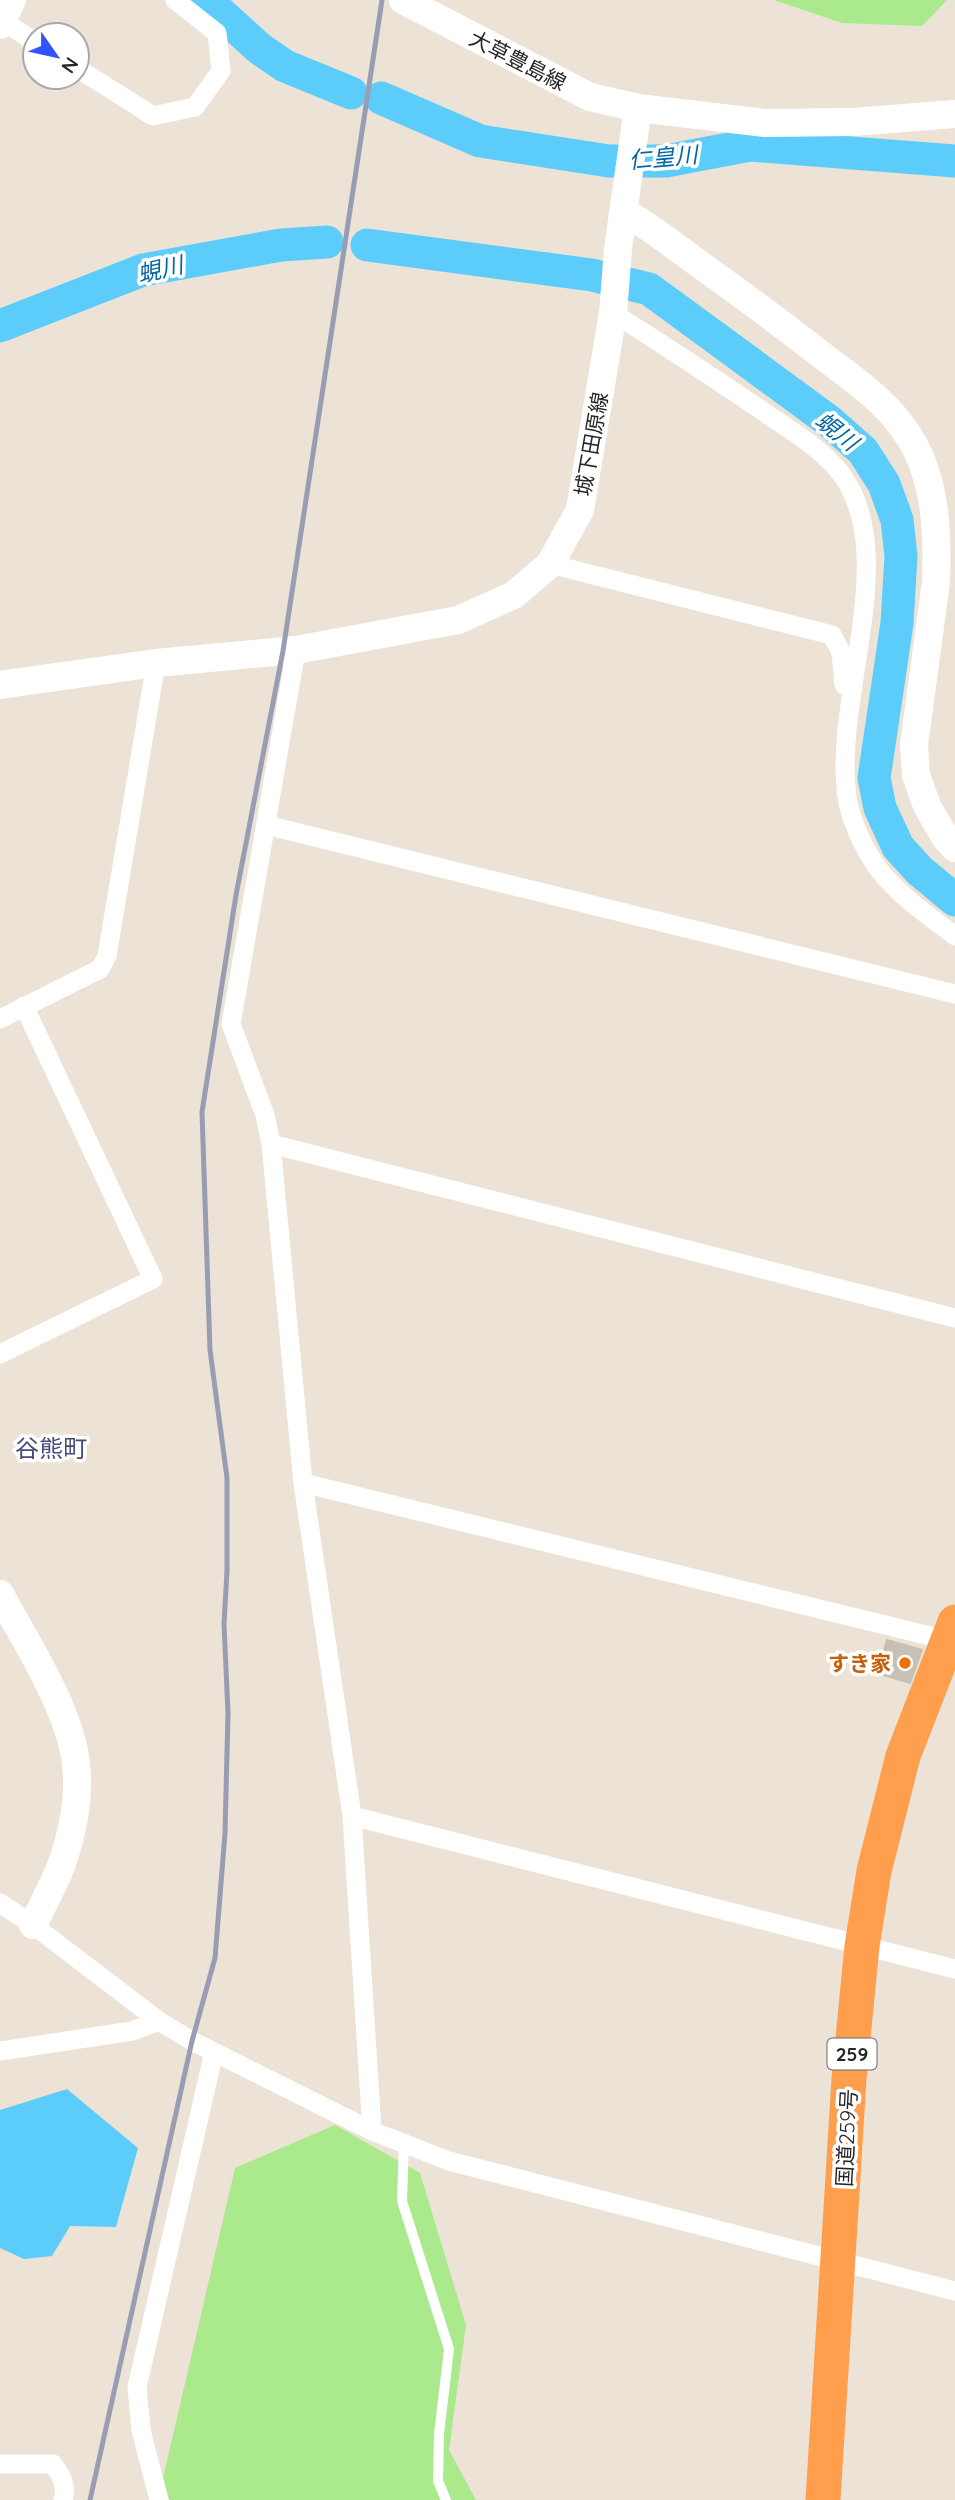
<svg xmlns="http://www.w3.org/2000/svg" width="955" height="2500" font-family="Quicksand,'Noto Sans JP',sans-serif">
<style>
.green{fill:#aae98c}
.water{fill:#5ccdfb}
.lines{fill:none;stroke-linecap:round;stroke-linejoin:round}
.river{stroke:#5ccdfb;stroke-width:33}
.building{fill:#c7c0b7;stroke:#c7c0b1;stroke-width:2}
.lane{stroke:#fff;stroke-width:10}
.street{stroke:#fff;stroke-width:19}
.secondary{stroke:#fff;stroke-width:28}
.highway{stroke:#ff9f4e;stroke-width:35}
.rail{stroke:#999db4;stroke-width:5}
.food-dot{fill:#e8710a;stroke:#fff;stroke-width:2.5}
.labels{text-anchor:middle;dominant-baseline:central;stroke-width:7;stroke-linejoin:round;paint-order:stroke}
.shield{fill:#fff;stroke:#686868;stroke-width:2}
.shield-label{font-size:19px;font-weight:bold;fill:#272727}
.street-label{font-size:21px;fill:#272727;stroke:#fff}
.food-label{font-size:21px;font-weight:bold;fill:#c56008;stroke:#fff;text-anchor:end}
.water-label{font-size:23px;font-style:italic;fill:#0067a2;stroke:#fff}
.quarter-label{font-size:24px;fill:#434c7c;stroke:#fff}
</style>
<rect width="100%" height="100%" fill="#ece3d6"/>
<!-- green -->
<path class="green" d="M774,0H947L922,26L842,23Z
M335,2125L420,2173L466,2325L449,2450L476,2500H169L163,2478L235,2168Z"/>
<!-- water -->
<path class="water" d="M67,2089L138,2148L116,2227L70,2226L52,2256L24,2259L0,2248V2110Z"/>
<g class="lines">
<!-- river -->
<path class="river" d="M206,0L260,49L285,66L351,93
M381,98L480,141L609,161H666L750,145L955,161
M367,245L592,275L649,289L829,421L863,451L884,484L897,520L901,556L897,623L874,778L880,808L898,847L920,871L955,900
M0,326L143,270L281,245L327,242"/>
</g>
<!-- building -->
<path class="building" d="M887,1640L922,1650L910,1683L877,1673Z"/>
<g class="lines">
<!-- lane -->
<path class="lane" d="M404,2143L402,2201L449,2349L439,2434L438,2481L446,2500"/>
<!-- street -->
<path class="street" d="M3,21L35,42
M77,68L153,116L195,107L221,71L217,33L175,0
M613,313C664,345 714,378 764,412C791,431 822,448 842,475C902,558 830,705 848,803C851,818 860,839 868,853C887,888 924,912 955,936
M550,564L832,635L841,652L844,685
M296,650L231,1024L265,1115L271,1144L303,1483L352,1816L372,2131
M266,825L955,994
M0,1019L100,969L107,956L156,663
M271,1144L955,1318
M0,1354L153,1279L24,1006
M303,1483L955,1642
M352,1816L955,1969
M0,1903L33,1925L159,2021L192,2041L372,2131L449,2161L955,2291
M0,2051L132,2031L159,2021
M0,2464H53C62,2476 67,2486 63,2500
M159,2500L141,2430L137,2387L214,2052"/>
<!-- secondary -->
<path class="secondary" d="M403,0L590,97L638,108L765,123L853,122L955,114
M0,25L12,0
M624,212C649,226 672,244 695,261C734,289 773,317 811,347C844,373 883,397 906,432C936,475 938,532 936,582L914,745L916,775L927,806L945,837L955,848
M0,685L156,663L296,650L458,620L514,595L550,564L580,510L613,313L618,249L638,108
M0,1594C25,1640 72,1713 76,1765C80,1797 72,1836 61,1866C53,1886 42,1906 33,1925"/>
<!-- highway -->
<path class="highway" d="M823,2500L849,2079L862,1946L874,1871L903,1756L955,1622"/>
<!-- rail -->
<path class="rail" d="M90,2500L192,2041L215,1958L225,1833L228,1713L224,1624L227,1571V1478L210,1350L202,1112L236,895L283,651L382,0"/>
</g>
<!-- markers -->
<circle class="food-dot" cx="905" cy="1663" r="7"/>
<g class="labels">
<!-- shield labels -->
<rect class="shield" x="827.5" y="2038.5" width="49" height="31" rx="5"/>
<g class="shield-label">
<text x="852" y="2054">259</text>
</g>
<!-- street labels -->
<g class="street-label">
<text transform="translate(518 60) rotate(27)">大草豊島線</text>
<text transform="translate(591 444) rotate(-80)">城下田原線</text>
<text transform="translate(846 2138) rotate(-87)">国道259号</text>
</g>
<!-- food labels -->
<g class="food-label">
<text x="891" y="1663">すき家</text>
</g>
<!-- water labels -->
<g class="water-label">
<text transform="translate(663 157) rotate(-5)">仁皇川</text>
<text transform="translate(160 269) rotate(-13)">蜆川</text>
<text transform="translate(837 431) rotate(38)">蜆川</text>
</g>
<!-- quarter labels -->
<g class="quarter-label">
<text x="51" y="1448">谷熊町</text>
</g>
</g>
<!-- north arrow -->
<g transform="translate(56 56) rotate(124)"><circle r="33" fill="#ffffff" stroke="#a9a9a9" stroke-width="2"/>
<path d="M0-5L12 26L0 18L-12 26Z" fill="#3052ff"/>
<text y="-10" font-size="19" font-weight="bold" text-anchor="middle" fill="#272727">N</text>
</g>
</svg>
